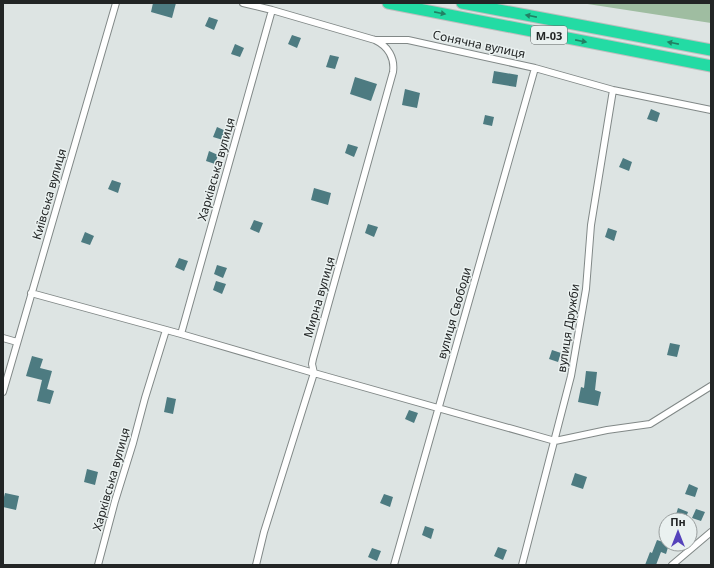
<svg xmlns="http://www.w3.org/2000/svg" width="714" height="568" font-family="'Noto Sans',sans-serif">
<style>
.forest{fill:#9fbda1}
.building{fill:#4d7b81}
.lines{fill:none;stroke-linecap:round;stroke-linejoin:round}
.street-casing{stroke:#818887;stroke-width:8}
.highway-casing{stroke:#bdbebe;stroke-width:13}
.street{stroke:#fff;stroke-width:6}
.highway{stroke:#23dba4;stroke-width:11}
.oneway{fill:#228064}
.labels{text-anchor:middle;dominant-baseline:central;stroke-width:3;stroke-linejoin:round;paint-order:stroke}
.shield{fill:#eaf1f0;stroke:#5e6262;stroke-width:1}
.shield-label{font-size:11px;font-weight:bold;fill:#222525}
.street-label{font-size:12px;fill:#222525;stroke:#eaf1f0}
</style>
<rect width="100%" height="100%" fill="#dde4e3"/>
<!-- forest -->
<path class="forest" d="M581,3H711V23Z"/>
<!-- building -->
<path class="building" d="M153,3H176L172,18L151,12Z
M209,17L218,20L214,30L205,26Z
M292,35L301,38L297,48L288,44Z
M235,44L244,48L240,57L231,54Z
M330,55L339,57L335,69L326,67Z
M494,71L518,75L516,87L492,83Z
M355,77L377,84L371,101L350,94Z
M405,89L420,93L417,108L402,105Z
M651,109L660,113L657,122L647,119Z
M485,115L494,117L492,126L483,124Z
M217,127L226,131L223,140L213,137Z
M348,144L358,147L354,157L345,153Z
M209,151L218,155L215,164L206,161Z
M623,158L632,162L629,171L619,167Z
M112,180L121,183L118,193L108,189Z
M314,188L331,193L328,205L311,200Z
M254,220L263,223L259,233L250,229Z
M368,224L378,227L374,237L365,233Z
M608,228L617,231L614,241L605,237Z
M85,232L94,236L90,245L81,242Z
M179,258L188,261L184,271L175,267Z
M217,265L227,268L223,278L214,274Z
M216,281L226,284L222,294L213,290Z
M670,343L680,345L677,357L667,355Z
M552,350L561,353L558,362L549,359Z
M32,356L43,359L40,368L52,371L47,389L54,391L50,404L37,401L42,380L26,376Z
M586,371L597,372L595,390L601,392L598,406L578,402L581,387L584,388Z
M167,397L176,399L173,414L164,412Z
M409,410L418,413L414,423L405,419Z
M87,469L98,472L95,485L84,482Z
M575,473L587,477L583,489L571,485Z
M689,484L698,488L695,497L685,494Z
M5,493L19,496L16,510L3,507V501Z
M384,494L393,497L390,507L380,503Z
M678,508L688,512L685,520H681L675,518Z
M696,509L705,512L701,521L692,518Z
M425,526L434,529L431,539L422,535Z
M657,540L666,543V544H669L666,554L661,552L656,565H645L650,552L652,553Z
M498,547L507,550L503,560L494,556Z
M372,548L381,551L377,561L368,557Z"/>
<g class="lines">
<defs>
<path id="street" d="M243,3L272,10L375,40H408L535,68L613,90L711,110
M31,293L181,334L314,373L555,441L607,430L650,424L711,386
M181,334L272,10
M3,338L17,342
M3,392L116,3
M98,565L115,501L133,443L145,398L166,330
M256,565L264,532L314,373L312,364L313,359L393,72C395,58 388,46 375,40
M394,565L535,68
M522,565L571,376L586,289L591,225L613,90
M672,565L711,532"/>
<path id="highway" d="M388,3L711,66
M462,3L711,50"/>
</defs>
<!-- street casing -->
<use href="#street" class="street-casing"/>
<!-- highway casing -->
<use href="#highway" class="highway-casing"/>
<!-- street -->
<use href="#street" class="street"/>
<!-- highway -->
<use href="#highway" class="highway"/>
</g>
<!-- one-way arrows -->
<defs><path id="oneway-solid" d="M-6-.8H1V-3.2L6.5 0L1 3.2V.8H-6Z"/></defs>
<g class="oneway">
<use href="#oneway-solid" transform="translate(440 13) rotate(11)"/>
<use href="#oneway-solid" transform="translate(531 16) rotate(-169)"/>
<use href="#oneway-solid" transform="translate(581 41) rotate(11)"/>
<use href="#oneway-solid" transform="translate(673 43) rotate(-169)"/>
</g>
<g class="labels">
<!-- shield labels -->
<rect class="shield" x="531" y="26" width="36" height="18" rx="3"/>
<g class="shield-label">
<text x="549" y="35">М-03</text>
</g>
<!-- street labels -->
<g class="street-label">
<text transform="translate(479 44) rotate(12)">Сонячна вулиця</text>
<text transform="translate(216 169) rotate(-74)">Харківська вулиця</text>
<text transform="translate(49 194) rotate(-74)">Київська вулиця</text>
<text transform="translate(319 297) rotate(-74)">Мирна вулиця</text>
<text transform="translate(454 313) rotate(-74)">вулиця Свободи</text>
<text transform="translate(568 328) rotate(-81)">вулиця Дружби</text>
<text transform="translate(111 479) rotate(-74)">Харківська вулиця</text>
</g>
</g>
<!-- border -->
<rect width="714" height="568" fill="none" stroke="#222525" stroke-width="8"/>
<!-- north arrow -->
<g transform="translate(678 532)"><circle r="19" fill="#eaf1f0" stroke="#9a9f9f"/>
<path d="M0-3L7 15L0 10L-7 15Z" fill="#5543bb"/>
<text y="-6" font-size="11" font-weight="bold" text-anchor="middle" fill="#222525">Пн</text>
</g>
</svg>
